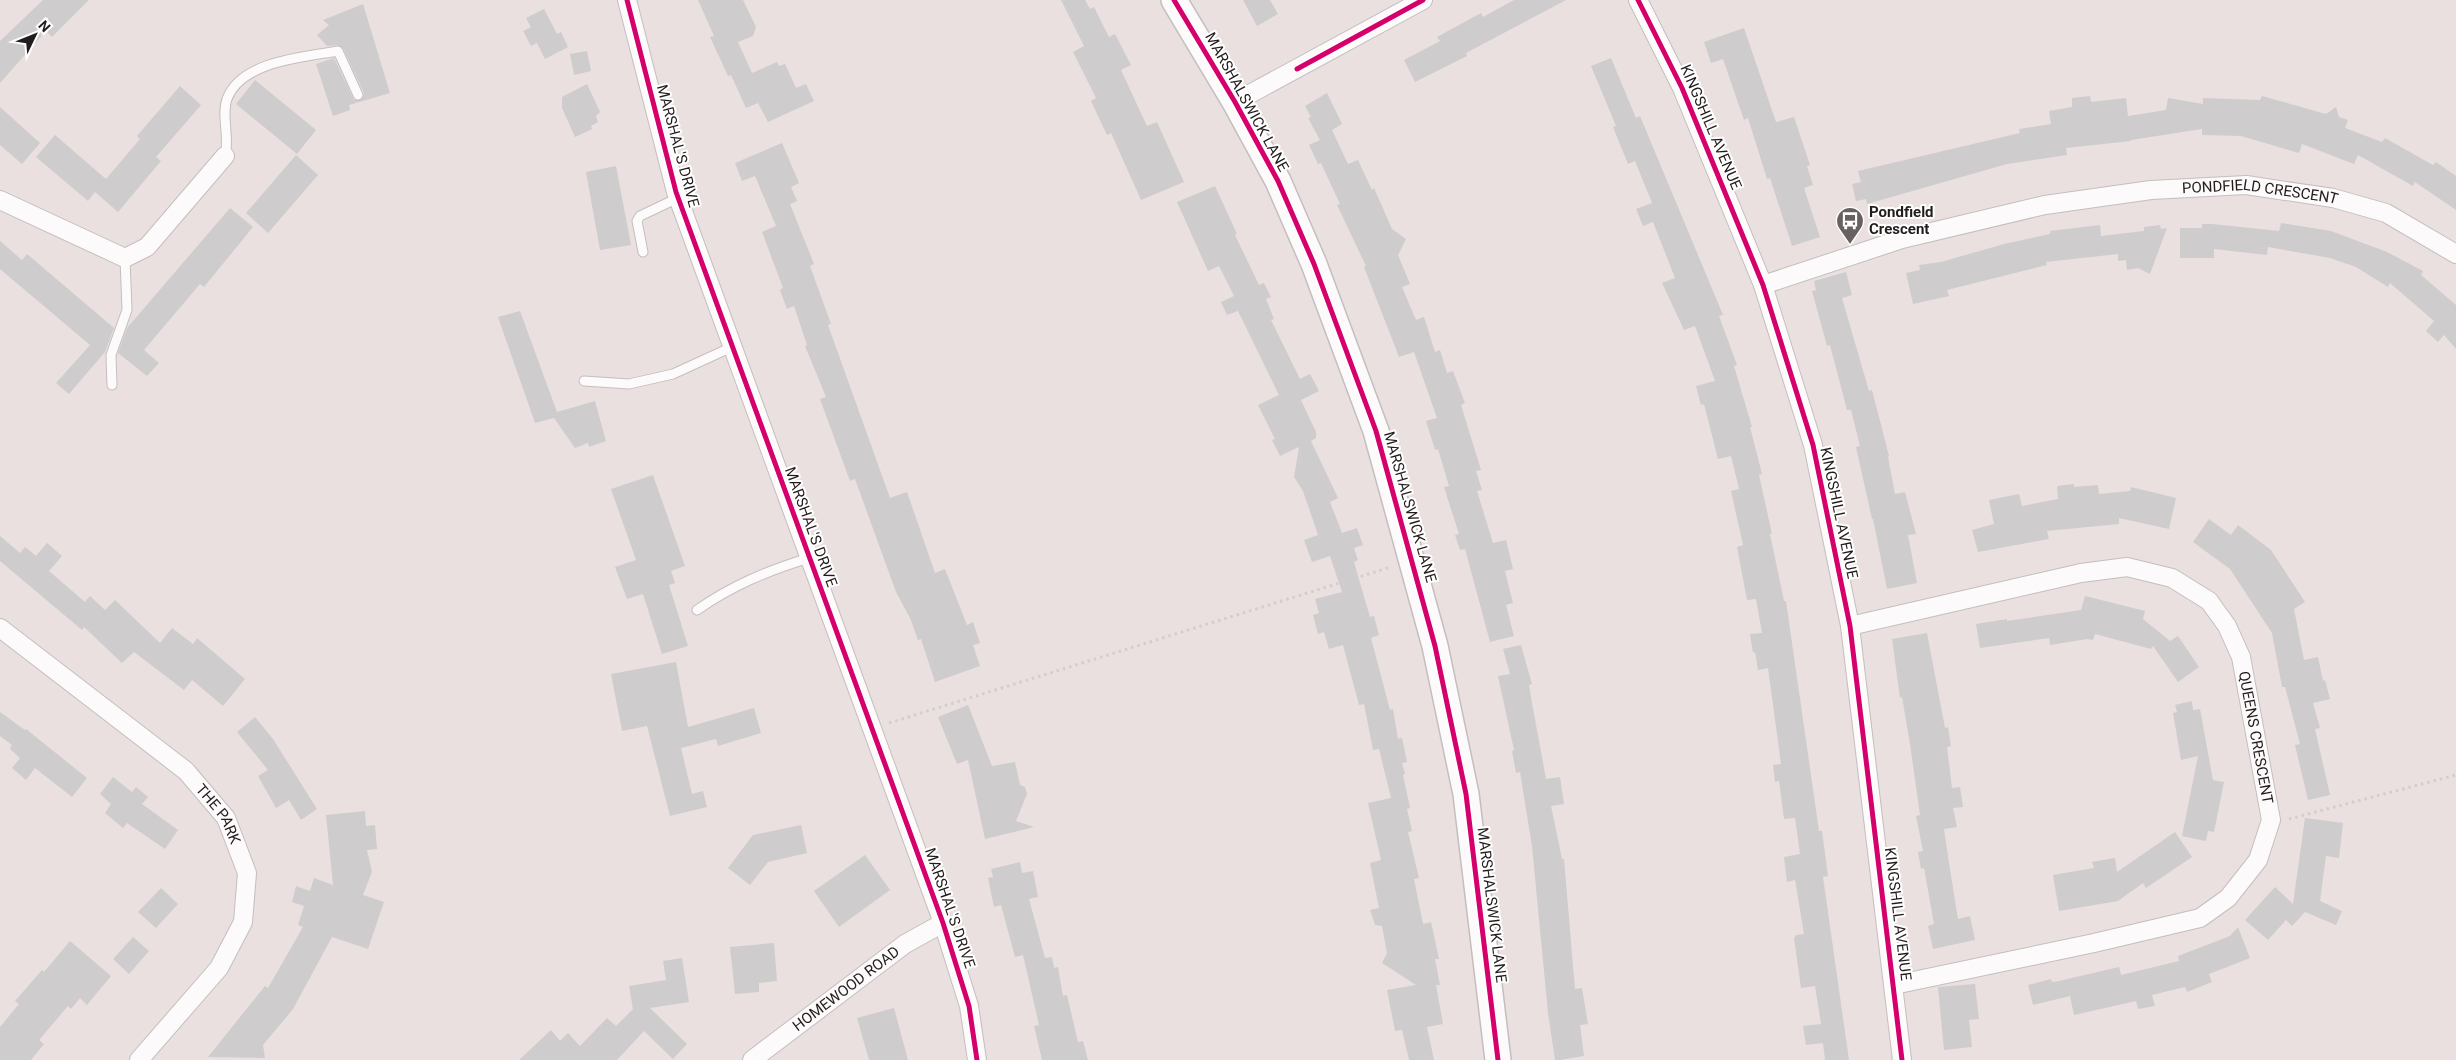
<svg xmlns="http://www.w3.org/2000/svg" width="2456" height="1060" font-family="Roboto,sans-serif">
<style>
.building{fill:#cecccd}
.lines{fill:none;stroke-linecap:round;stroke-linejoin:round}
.lane-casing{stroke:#c5bebe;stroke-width:11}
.street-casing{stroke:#c5bebe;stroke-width:20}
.secondary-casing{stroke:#c5bebe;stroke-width:28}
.path{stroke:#d0cece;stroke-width:3;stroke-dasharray:2.5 4;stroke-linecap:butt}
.lane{stroke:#fcfafa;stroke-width:9}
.street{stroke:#fcfafa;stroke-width:18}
.secondary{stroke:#fcfafa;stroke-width:25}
.cycleway-casing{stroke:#fff;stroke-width:8}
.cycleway{stroke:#d6006c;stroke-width:5}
.labels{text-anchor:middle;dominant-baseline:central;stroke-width:4;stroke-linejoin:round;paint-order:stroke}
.street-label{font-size:15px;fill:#231c1c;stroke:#fff}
.poi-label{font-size:15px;font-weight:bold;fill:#231c1c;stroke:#fff;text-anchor:start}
</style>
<rect width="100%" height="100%" fill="#eae0e0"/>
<!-- building -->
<path class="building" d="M43,0H89L52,37L46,31L0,83V41Z
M698,0H743L756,27L753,36L738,42L752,73L777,62L779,66L785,64L796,88L806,84L814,101L768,122L758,103L746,108L731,75L728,76L710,37L714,36Z
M1061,0H1085L1090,9L1094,7L1109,37L1115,34L1131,65L1121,70L1147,126L1157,122L1184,182L1141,200L1111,133L1107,135L1091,101L1096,98L1073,52L1084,46Z
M1243,0H1270L1278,14L1257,26Z
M1514,0H1566L1466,53L1467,56L1415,82L1404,60L1440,41L1437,37L1481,13L1483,17Z
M363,4L390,93L349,105L350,110L333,116L316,64L334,58L354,100H361L364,93L343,48L338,45L327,46L317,35L329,25L323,20Z
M544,9L557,34L561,32L568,47L545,59L537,43L531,46L523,31L531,27L526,18Z
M1744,28L1776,122L1794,117L1810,165L1807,166L1813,185L1804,188L1820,237L1792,246L1770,178L1767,179L1748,118L1744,120L1723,59L1711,63L1704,42Z
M587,51L591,71L574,75L570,54Z
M1611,58L1636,118L1640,116L1723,315L1719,316L1737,365L1734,366L1752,427H1750L1762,474L1759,475L1772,534H1770L1784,601H1786L1819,831H1822L1828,876L1823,877L1849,1060H1825L1823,1043L1806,1045L1803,1026L1821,1024L1815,986L1801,988L1794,938L1796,935L1804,934L1795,880L1787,882L1784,857L1800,854L1795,818L1784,819L1779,781L1775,782L1773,765L1781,764L1768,668L1758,670L1755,652L1753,653L1750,634L1762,633L1756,599L1747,600L1737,547L1743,545L1731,491L1739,489L1731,456L1718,459L1704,404L1701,405L1696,386L1715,381L1695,326L1684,330L1662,283L1675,278L1653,222L1643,226L1636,209L1652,203L1635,161L1628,164L1613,127L1616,126L1591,66Z
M255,80L316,130L297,154L236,104Z
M587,84L600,112L596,116L598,122L591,126L592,129L575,137L562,108V97Z
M180,86L201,105L156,157L161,161L118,212L95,192L88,201L36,157L55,135L106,179L140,139L137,136Z
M1327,93L1342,124L1332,130L1348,164L1358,160L1372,190L1374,188L1392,229L1406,239L1398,255L1410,284L1402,287L1416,320L1424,317L1435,352L1440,350L1447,373L1453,371L1465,403L1461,405L1481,470L1476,471L1482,490L1477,491L1493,543L1506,540L1513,569L1505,571L1513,603L1506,605L1514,636L1490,642L1465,549L1460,550L1455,535L1459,534L1444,487L1449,486L1438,449L1435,450L1426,421L1437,418L1414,352L1399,357L1364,267L1366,266L1337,205L1340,204L1321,163L1318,164L1309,145L1320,140L1308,118L1311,117L1305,106Z
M2090,96L2091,102L2126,98L2128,116L2166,110L2168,98L2203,104V98L2260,100L2262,96L2326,114L2336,107L2339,117L2348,120L2345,128L2382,142L2385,138L2433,165L2436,162L2456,176V210L2415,182L2413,186L2358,155L2354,164L2302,144L2299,153L2241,136L2202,135V129L2131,140V141L2066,148L2067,155L2007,164L1867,204L1866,199L1856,201L1852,184L1861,182L1858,171L2020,133L2019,129L2051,124L2049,111L2072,107V98Z
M0,107L40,143L22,164L0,145Z
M782,143L799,183L791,187L797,201L790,204L814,264L810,266L831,324L828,325L890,498L907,492L935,573L945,569L967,625L973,622L980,643L973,645L980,666L935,682L921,639L918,640L910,618L896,592L855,479L850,481L820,399L826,397L805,346L807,345L794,306L787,309L780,290L783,288L762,232L776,226L755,176L742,181L735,163Z
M296,155L318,175L268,233L246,213Z
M616,166L631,245L600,250L586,172Z
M1215,186L1237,234L1235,235L1259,285L1264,283L1271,297L1266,299L1274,319L1271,320L1300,379L1310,374L1319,391L1301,400L1316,432V438L1311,441L1338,498L1330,502L1342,533L1357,528L1363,545L1354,548L1358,560L1354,562L1370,617L1374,616L1379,635L1371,638L1390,710L1393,709L1398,739L1402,738L1407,762L1402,763L1405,774L1403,775L1410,808L1407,809L1412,831L1408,832L1419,878L1414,879L1423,924L1431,922L1439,959H1435L1440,985H1436L1443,1024L1427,1027L1434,1060H1409L1402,1030L1395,1031L1387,990L1416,985L1382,963L1387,953L1382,926L1375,925L1370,910L1379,908L1370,863L1381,860L1368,803L1391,798L1379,749L1373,750L1364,704L1359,705L1343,645L1329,649L1324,632L1318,634L1313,615L1319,613L1315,599L1342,592L1330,556L1312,562L1304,540L1318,535L1303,491L1294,477L1299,447L1280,456L1272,440L1275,439L1258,405L1279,395L1238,311L1227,315L1221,302L1234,296L1219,266L1208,271L1177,202Z
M230,208L253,227L204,287L200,284L144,350L159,363L147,376L118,353L127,328Z
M2281,223L2331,231L2387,252L2423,271L2421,275L2456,305V349L2444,335L2438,342L2426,331L2434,321L2390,283L2388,287L2356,267L2330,258L2268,247L2267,255L2214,249V258H2180V228H2202V224H2212L2279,231Z
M2100,225L2101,236L2144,231V227L2160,225L2161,229L2167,228L2150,274L2138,268L2127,270L2126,260L2118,261V254L2046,262L2047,265L1947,290L1949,296L1913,304L1906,273L1920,270L1919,265L1941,262L2004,244L2050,234V231Z
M0,241L22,260L27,254L114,328L105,352L69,394L56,383L90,345L0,269Z
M1846,272L1852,295L1842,298L1869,391L1872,390L1889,456L1888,457L1895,494L1905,492L1916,534L1908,535L1917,583L1887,589L1873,519H1872L1856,447L1860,446L1851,410H1847L1830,345L1827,346L1812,291L1816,290L1814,281Z
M520,311L557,412L595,401L606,441L589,447L588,443L575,448L554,418L535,423L498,317Z
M653,475L685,566L671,571L675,583L669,585L688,646L662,654L643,594L627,599L615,567L636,560L611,489Z
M2074,484V487L2098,485L2099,494L2130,491L2131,487L2176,498L2169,529L2119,518V524L2047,531L2049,539L1978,552L1972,530L1994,524L1989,500L2019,494L2022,506L2058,499L2057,486Z
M2209,519L2231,535L2238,525L2271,550L2305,602L2294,609L2304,660L2318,657L2323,681L2325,680L2330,699L2313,703L2320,728L2315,729L2330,795L2308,800L2295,745L2300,744L2285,687H2282L2272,633L2230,569L2193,542Z
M0,536L20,553L25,547L36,556L47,543L62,556L49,571L85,602L90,596L105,610L115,600L160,643L172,628L193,644L197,638L245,679L223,706L192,680L184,690L134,652L122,663L84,627L82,630L0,561Z
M2085,596L2145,611L2143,619L2170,641L2178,636L2199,667L2178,682L2153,646L2151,649L2095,634L2093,640L2087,639L2050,645L2049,638L1980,648L1976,624L2007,619V621L2081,610Z
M1927,633L1945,728L1948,727L1951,746L1947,747L1952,788L1960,787L1963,807L1953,808L1957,827L1944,829L1949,863L1958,919L1970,916L1975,940L1933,949L1928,926L1934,924L1924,868L1921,869L1918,852L1923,851L1916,816L1920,815L1910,744L1902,697L1900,698L1892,639Z
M1521,645L1532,684L1529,685L1532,703L1546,779L1560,777L1564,804L1551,806L1562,859H1564L1575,989L1582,988L1588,1024L1580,1025L1584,1056L1560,1060H1555L1548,1013L1532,846L1520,772L1516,773L1512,751L1514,750L1498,676L1510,674L1503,649Z
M676,662L688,727L754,708L761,733L718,746L716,739L681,748L692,794L703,791L707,807L670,816L647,726L622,731L611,674Z
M2192,701L2193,710L2200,709L2213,780L2224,782L2214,832L2208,831L2206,841L2182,836L2198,756L2181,760L2173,713L2177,712L2175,705Z
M968,705L992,766L1015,762L1020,785L1025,787L1027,794L1016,821L1034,827L985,839L968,760L957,764L938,717Z
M0,712L25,730L26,729L87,778L72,797L35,768L26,780L12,768L20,758L10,749L12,745L0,736Z
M255,717L273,739L317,809L301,820L289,800L276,808L258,776L268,770L237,732Z
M113,777L132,792L136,787L148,797L142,804L178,830L165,849L127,823L123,828L105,813L111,804L100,794Z
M365,811L366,826L375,825L377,849L367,850L372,872L363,895L384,902L368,949L332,937L293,1009L263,1045L265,1058L208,1057L265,986L268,988L303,927L298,925L304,906L292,902L296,886L310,891L314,878L333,885L326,815Z
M2305,818L2343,823L2339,858L2326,856L2320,901L2342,911L2336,925L2305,912L2292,926L2286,920L2268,940L2245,920L2275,887L2293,904Z
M801,825L807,853L768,862L750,885L728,868L753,835Z
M2175,832L2192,857L2146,888L2143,883L2118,901L2059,911L2053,875L2094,868L2092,862L2115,858L2117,872Z
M865,855L890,890L839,927L814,891Z
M1020,862L1022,873L1033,871L1038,897L1029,899L1045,958L1052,957L1054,968L1058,967L1063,996L1067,995L1078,1042L1083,1041L1088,1060H1042L1034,1026L1039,1025L1023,955L1015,957L1001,905L994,907L988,878L993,877L991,869Z
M161,888L178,904L156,928L138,912Z
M2238,927L2250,958L2209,974L2212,982L2187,992L2185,987L2152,995L2155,1006L2138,1009L2136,1001L2074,1015L2070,996L2033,1005L2028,985L2051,979L2052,982L2059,981L2119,967L2121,975L2179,961L2178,956L2230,936Z
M133,937L149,951L129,974L113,959Z
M70,941L111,976L87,1005L80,998L71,1009L68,1006L39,1040L44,1044L31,1060H0V1027L19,1004L15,1001L42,970L44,972Z
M774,943L777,981L759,983V992L735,994L730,947Z
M682,958L689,1002L650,1008L687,1044L673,1059L644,1031L617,1060H519L551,1030L560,1041L568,1033L580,1046L607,1018L616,1026L633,1009L629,986L666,980L663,961Z
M1975,984L1979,1019L1969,1020L1972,1047L1944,1050L1938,987Z
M894,1008L908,1060H869L857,1018Z"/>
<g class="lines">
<defs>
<path id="lane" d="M225,156C230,138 221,115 227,99C241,61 304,57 338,51L358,95
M643,252L637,221L640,216L678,198
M584,381L629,384L673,374L732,347
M112,385L111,355L127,310L125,258
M697,610C733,585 767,571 809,558"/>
<g id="street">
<path d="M627,0L676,192L943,923L969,1006L977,1060"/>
<path d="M1638,0L1682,88L1763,285L1813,445L1850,626L1902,1060"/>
<path d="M1235,102L1423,0"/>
<path d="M0,200L125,258L147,247L225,156"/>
<path id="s1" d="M1763,285L1902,239L2045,205L2151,190L2246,185L2333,198L2386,213L2456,254"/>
<path id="s2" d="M1850,626L2081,573L2127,567L2172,578L2209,601L2227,626L2241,657L2271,820L2258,860L2228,898L2200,918L2094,943L1894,985"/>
<path id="s3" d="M0,628L186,771L226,818L247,873L243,922L219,968L139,1060"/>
<path id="s4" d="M752,1060L905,944L943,923"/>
</g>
<path id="secondary" d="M1174,0L1235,102L1278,181L1314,264L1376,431L1435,646L1466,794L1498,1060"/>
</defs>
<!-- lane casing -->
<use href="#lane" class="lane-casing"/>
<!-- street casing -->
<use href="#street" class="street-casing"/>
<!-- secondary casing -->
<use href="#secondary" class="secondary-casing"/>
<!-- path -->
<path class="path" d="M889,723L1391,567
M2289,819L2456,775"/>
<!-- lane -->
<use href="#lane" class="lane"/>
<!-- street -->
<use href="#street" class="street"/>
<!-- secondary -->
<use href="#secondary" class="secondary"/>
<defs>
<path id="cycleway" d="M627,0L676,192L943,923L969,1006L977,1060
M1174,0L1235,102L1278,181L1314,264L1376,431L1435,646L1466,794L1498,1060
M1638,0L1682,88L1763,285L1813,445L1850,626L1902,1060
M1297,69L1423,0"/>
</defs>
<!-- cycleway casing -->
<use href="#cycleway" class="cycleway-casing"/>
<!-- cycleway -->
<use href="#cycleway" class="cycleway"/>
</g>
<!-- icons -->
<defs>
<symbol id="bus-pin" viewBox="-11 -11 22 30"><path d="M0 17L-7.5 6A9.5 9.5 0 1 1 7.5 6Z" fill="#696161" stroke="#fff"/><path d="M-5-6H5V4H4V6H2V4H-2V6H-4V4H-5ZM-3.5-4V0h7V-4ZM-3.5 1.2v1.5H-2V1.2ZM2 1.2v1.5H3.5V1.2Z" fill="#fff"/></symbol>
</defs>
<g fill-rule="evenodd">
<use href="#bus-pin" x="1834" y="205" width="32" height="43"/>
</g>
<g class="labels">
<!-- street labels -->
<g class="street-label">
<text transform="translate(1247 102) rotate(61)">MARSHALSWICK LANE</text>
<text transform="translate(1711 127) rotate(67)">KINGSHILL AVENUE</text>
<text transform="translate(678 146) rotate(75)">MARSHAL'S DRIVE</text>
<text stroke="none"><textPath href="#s1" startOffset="510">PONDFIELD CRESCENT</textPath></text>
<text transform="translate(1410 507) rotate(74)">MARSHALSWICK LANE</text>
<text transform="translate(1839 513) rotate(78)">KINGSHILL AVENUE</text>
<text transform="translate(811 527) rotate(70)">MARSHAL'S DRIVE</text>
<text stroke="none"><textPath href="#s2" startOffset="520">QUEENS CRESCENT</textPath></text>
<text stroke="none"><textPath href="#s3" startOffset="289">THE PARK</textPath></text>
<text transform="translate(1492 905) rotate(83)">MARSHALSWICK LANE</text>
<text transform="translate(950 908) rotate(71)">MARSHAL'S DRIVE</text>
<text transform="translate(1898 914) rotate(83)">KINGSHILL AVENUE</text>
<text stroke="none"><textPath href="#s4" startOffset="118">HOMEWOOD ROAD</textPath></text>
</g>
<!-- poi labels -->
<g class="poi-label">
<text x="1869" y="212">Pondfield<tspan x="1869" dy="17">Crescent</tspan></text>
</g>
</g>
<!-- north arrow -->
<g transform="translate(35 35) rotate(47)" stroke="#ffffff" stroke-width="4" paint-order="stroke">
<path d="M0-4L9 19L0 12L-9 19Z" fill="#231c1c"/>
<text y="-8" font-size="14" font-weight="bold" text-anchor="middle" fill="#231c1c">N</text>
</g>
</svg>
